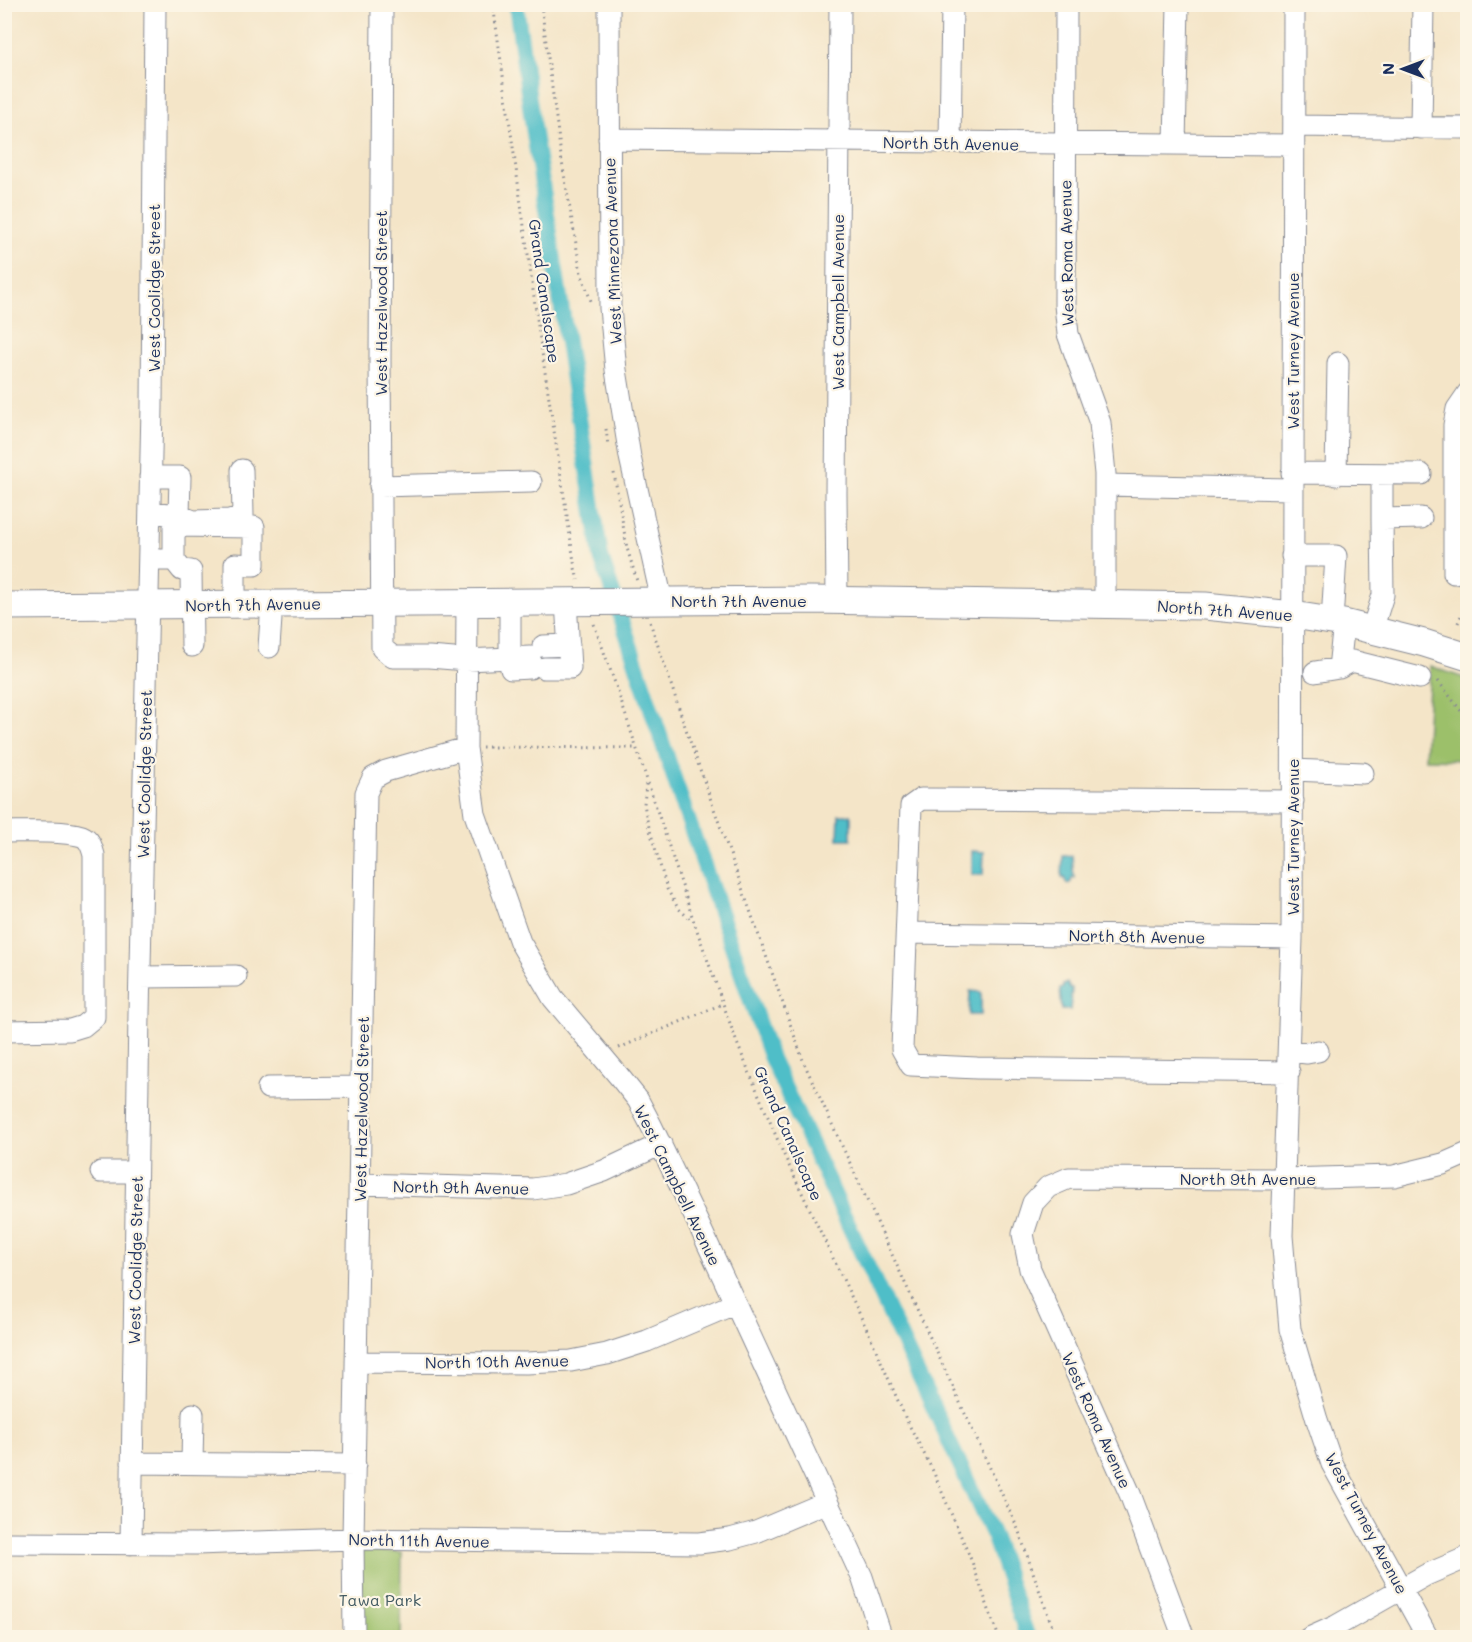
<svg xmlns="http://www.w3.org/2000/svg" width="1472" height="1642" font-family="Mali,sans-serif">
<style>
.green{fill:#9cc06a;stroke:#5c7864;stroke-width:1.5}
.water{fill:#50bec8;stroke:#367693;stroke-width:1.5}
.lines{fill:none;stroke-linecap:round;stroke-linejoin:round}
.canal{stroke:#50bec8;stroke-width:16}
.minor-casing{stroke:#888a93;stroke-width:23}
.major-casing{stroke:#888a93;stroke-width:29}
.path{stroke:#888a93;stroke-width:3;stroke-dasharray:1.5 4.5;stroke-linecap:butt}
.minor{stroke:#fff;stroke-width:21}
.major{stroke:#fff;stroke-width:27}
.labels{text-anchor:middle;dominant-baseline:central;stroke-width:4.5;stroke-linejoin:round;paint-order:stroke}
.street-label{font-size:16px;fill:#1b2f5e;stroke:#fcf5e5}
.park-label{font-size:16px;fill:#425a62;stroke:#fcf5e5}
</style>
<rect width="100%" height="100%" fill="#fcf5e5"/>
<filter id="ink" filterUnits="userSpaceOnUse"><feTurbulence type="fractalNoise" baseFrequency=".0167" numOctaves="2"/><feDisplacementMap in="SourceGraphic" scale="12" xChannelSelector="R" yChannelSelector="G"/><feConvolveMatrix kernelMatrix="1 2 1 2 8 2 1 2 1" color-interpolation-filters="sRGB"/></filter>
<filter id="wash" filterUnits="userSpaceOnUse"><feTurbulence type="fractalNoise" baseFrequency=".008" numOctaves="4" result="noise"/><feDisplacementMap in="SourceGraphic" scale="24" xChannelSelector="R" yChannelSelector="G"/><feGaussianBlur stdDeviation="1.35" result="paint"/><feColorMatrix in="noise" values="0 0 0 0 0 0 0 0 0 0 0 0 0 0 0 0 0 1.4 0 .05"/><feComposite in="paint" operator="in"/></filter>
<g filter="url(#wash)">
<rect width="100%" height="100%" fill="#f4e5c8"/>
<!-- green -->
<path class="green" d="M1430,666L1467,679L1468,760L1425,759Z
M361,1551L402,1552L401,1637L358,1638Z"/>
<!-- water -->
<path class="water" d="M839,815H851V839H838Z
M972,851L984,852L983,875H972Z
M1063,856H1072L1074,878H1072L1071,882L1068,884L1066,883L1065,878H1062Z
M1067,983L1070,989H1072L1070,1010H1062L1060,988H1063V985Z
M970,991L981,992V1015H969Z"/>
<g class="lines">
<!-- canal -->
<path class="canal" d="M516,4L531,114L601,557L680,796L770,1056L994,1538L1028,1638"/>
</g>
</g>
<g filter="url(#ink)">
<g class="lines">
<defs>
<path id="minor" d="M382,4L380,360L382,648L393,657H429L466,660L510,658V601
M609,4L610,308L616,370L630,457L662,601
M1066,4L1065,305L1068,334L1100,423L1105,474V603
M1294,4L1292,938L1282,1236L1290,1329L1317,1420L1332,1464L1428,1638
M1294,126L1468,128
M1421,128L1423,4
M609,139L1293,145
M950,143L952,4
M1175,144L1178,4
M1292,473L1421,474
M1336,475L1338,363
M1382,475V519
M150,477H180L179,515
M1105,485L1292,489
M380,486L531,482
M150,512L179,515L193,521L229,520L243,516L242,470
M1292,556H1336L1332,621
M149,560H174V526L254,527V565L235,564V604
M174,560L182,570L191,571L192,646
M1454,573V425L1457,409L1468,393
M837,600L836,494L840,4
M467,601L466,748L475,814L520,942L553,998L618,1075L638,1100L651,1125L698,1223L862,1577L882,1638
M1372,630L1383,595L1382,519L1421,518
M543,646L569,645
M269,647L272,604
M530,668L511,669L510,658L530,657
M544,668H570L566,601
M1339,668L1352,661L1420,678
M1315,672L1339,668L1344,623
M1293,770L1363,773
M4,832C26,832 62,830 82,836C90,839 92,848 94,855V1017L83,1026L70,1030L4,1031
M907,933L1292,938
M140,977L236,976
M1289,1051L1307,1053L1318,1051
M1289,1072L977,1068L911,1065L902,1049L911,806L921,799L1293,801
M268,1088L361,1087
M101,1172H136
M361,1184L533,1189L566,1184L604,1171L661,1144
M357,1362L526,1363L571,1361L607,1354L647,1341L734,1304
M132,1463L355,1465
M192,1463L193,1414
M4,1543L196,1544L353,1539L699,1543L730,1539L756,1532L827,1502
M131,1544L139,1013L152,407L155,4
M354,1638L353,1539L366,793L373,778L386,771L466,748
M1184,1638L1130,1494L1030,1269L1023,1234L1033,1203L1048,1187L1069,1178L1284,1179L1394,1176L1443,1164L1468,1153
M1309,1638L1336,1626L1426,1575L1468,1557"/>
<path id="major" d="M4,606L811,600L1205,606L1293,615L1344,623L1424,643L1468,657"/>
</defs>
<!-- minor casing -->
<use href="#minor" class="minor-casing"/>
<!-- major casing -->
<use href="#major" class="major-casing"/>
<!-- path -->
<path class="path" d="M493,4L539,333L575,568L578,580
M541,4L561,156L581,273L591,301
M606,429L608,446
M614,473L627,548L637,581
M650,622L690,741L804,1063L1018,1529L1056,1638
M1458,623L1468,599
M594,624L615,683L694,922L737,1043L784,1155L870,1336L905,1417L933,1471L972,1562L999,1638
M1438,681L1468,720
M482,747L636,748
M646,784L644,804L647,820L667,889L678,908L692,921
M619,1048L722,1004
M372,1631L378,1638
M394,1638L398,1634"/>
<!-- minor -->
<use href="#minor" class="minor"/>
<!-- major -->
<use href="#major" class="major"/>
</g>
</g>
<g class="labels">
<!-- street labels -->
<g class="street-label">
<text transform="translate(951 143) rotate(1)">North 5th Avenue</text>
<text transform="translate(612 251) rotate(-92)">West Minnezona Avenue</text>
<text transform="translate(1066 253) rotate(-91)">West Roma Avenue</text>
<text transform="translate(153 288) rotate(-90)">West Coolidge Street</text>
<text transform="translate(545 291) rotate(82)">Grand Canalscape</text>
<text transform="translate(837 302) rotate(-90)">West Campbell Avenue</text>
<text transform="translate(380 303) rotate(-90)">West Hazelwood Street</text>
<text transform="translate(1292 351) rotate(-90)">West Turney Avenue</text>
<text x="739" y="600">North 7th Avenue</text>
<text transform="translate(253 604) rotate(-1)">North 7th Avenue</text>
<text transform="translate(1225 610) rotate(4)">North 7th Avenue</text>
<text transform="translate(144 774) rotate(-89)">West Coolidge Street</text>
<text transform="translate(1292 837) rotate(-90)">West Turney Avenue</text>
<text transform="translate(1137 936) rotate(1)">North 8th Avenue</text>
<text transform="translate(361 1109) rotate(-89)">West Hazelwood Street</text>
<text transform="translate(789 1133) rotate(66)">Grand Canalscape</text>
<text x="1248" y="1178">North 9th Avenue</text>
<text transform="translate(678 1185) rotate(64)">West Campbell Avenue</text>
<text transform="translate(461 1187) rotate(1)">North 9th Avenue</text>
<text transform="translate(135 1260) rotate(-89)">West Coolidge Street</text>
<text transform="translate(497 1361) rotate(-1)">North 10th Avenue</text>
<text transform="translate(1097 1420) rotate(66)">West Roma Avenue</text>
<text transform="translate(1367 1523) rotate(62)">West Turney Avenue</text>
<text transform="translate(419 1540) rotate(1)">North 11th Avenue</text>
</g>
<!-- park labels -->
<g class="park-label">
<text x="380" y="1599">Tawa Park</text>
</g>
</g>
<!-- margin -->
<rect width="1472" height="1642" fill="none" stroke="#fcf5e5" stroke-width="24"/>
<!-- north arrow -->
<g transform="translate(1403 69) rotate(270)" stroke="#fcf5e5" stroke-width="4.5" paint-order="stroke">
<path d="M0-4.5L10 22L0 15L-10 22Z" fill="#1b2f5e"/>
<text y="-9" font-size="16" font-weight="bold" text-anchor="middle" fill="#1b2f5e">N</text>
</g>
</svg>
